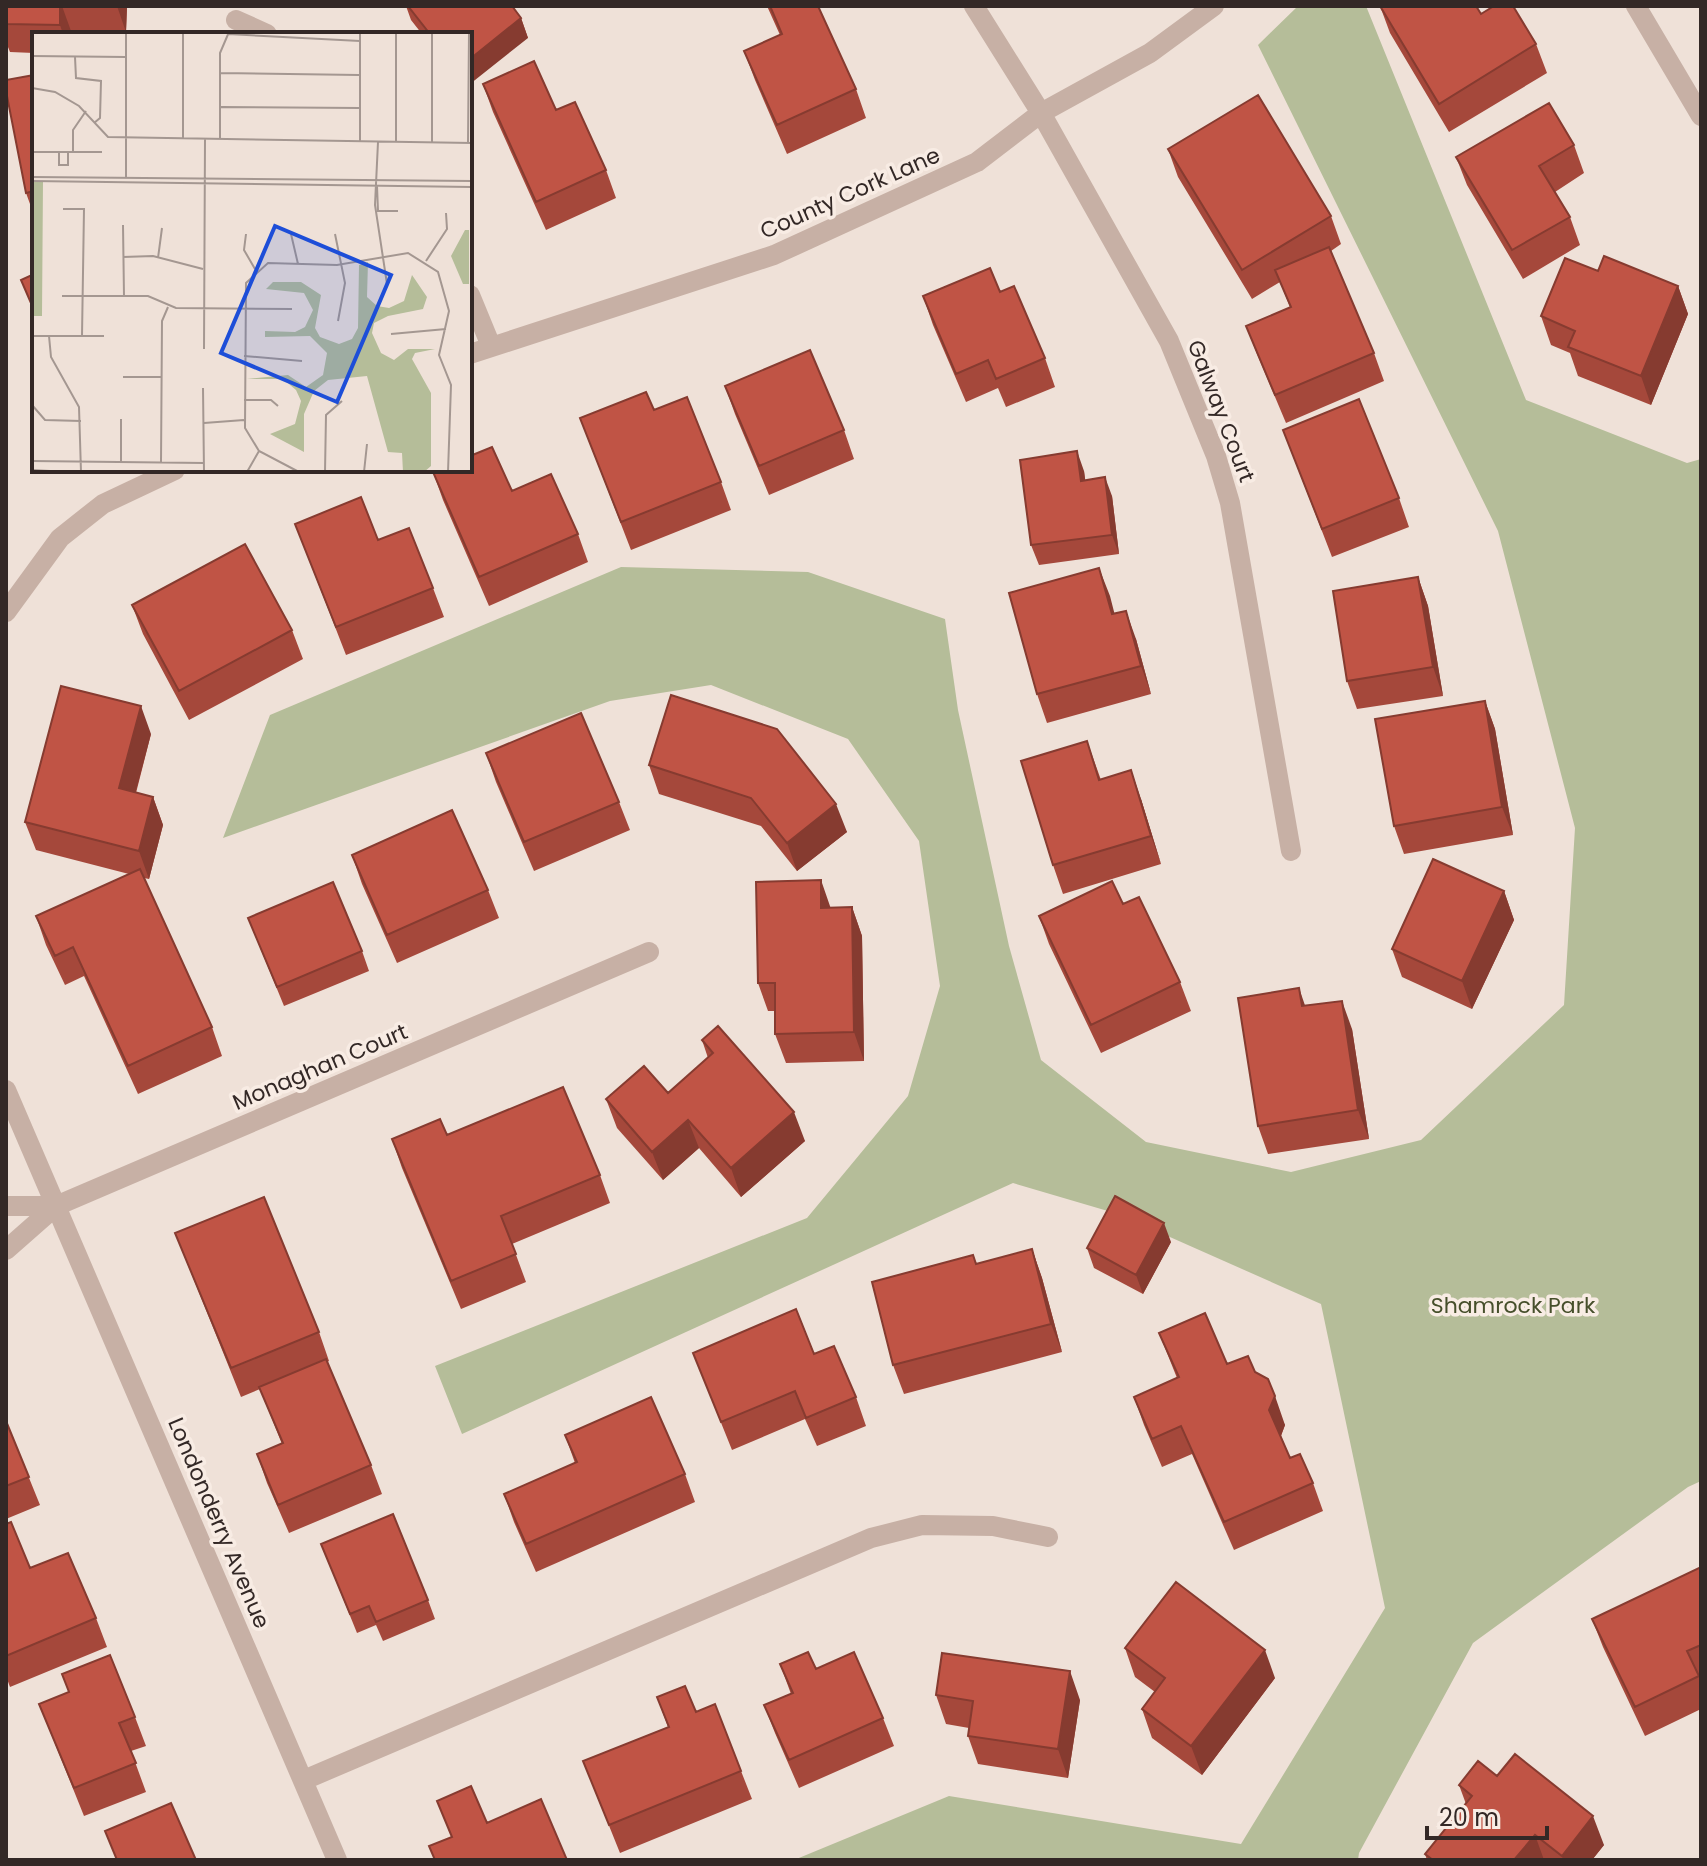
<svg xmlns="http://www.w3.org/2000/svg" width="1707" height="1866" font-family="Poppins,sans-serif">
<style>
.green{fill:#b5bd99}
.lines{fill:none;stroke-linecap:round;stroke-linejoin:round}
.minor{stroke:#c7b0a5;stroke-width:20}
.wall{fill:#a5483b}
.shaded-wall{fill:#863b30}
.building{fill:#c05445;stroke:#863b30;stroke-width:2}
.labels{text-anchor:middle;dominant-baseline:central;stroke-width:7;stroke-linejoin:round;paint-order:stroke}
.street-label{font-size:22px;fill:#332826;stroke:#f8ece4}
.park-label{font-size:22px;fill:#464f2b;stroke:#f8ece4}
.inset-road{fill:none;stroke:#a49791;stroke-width:2}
.view{fill:#1d4ed8;fill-opacity:0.15;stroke:#1d4ed8;stroke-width:4}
.inset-edge{fill:none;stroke:#332826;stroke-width:4}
</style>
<rect width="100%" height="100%" fill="#efe1d8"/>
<!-- green -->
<path class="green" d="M1298,6H1366L1526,400L1687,463L1701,459V1481L1688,1487L1473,1643L1359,1853L1358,1860H794L949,1796L1241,1844L1385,1608L1321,1304L1118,1214L1013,1183L462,1434L435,1366L807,1218L908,1096L940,986L919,841L848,739L711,685L610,701L223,838L270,715L621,567L808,572L945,619L958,710L1009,946L1041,1060L1146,1142L1291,1172L1421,1140L1564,1005L1575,828L1498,531L1258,45Z"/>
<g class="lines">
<!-- minor -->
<path class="minor" d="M974,6L1041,113L1169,341L1216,456L1230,503L1291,851
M1636,6L1701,116
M236,20L267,34
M470,295L491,346
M470,354L774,255L977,162L1041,113L1150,53L1214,6
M6,612L60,538L103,504L175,470
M6,1090L337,1860
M6,1206H56L649,952
M6,1250L56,1206
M304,1780L871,1538L922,1525L993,1526L1048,1537"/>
</g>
<!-- wall -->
<path class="wall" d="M6,6H127L126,32L71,31V34H34V53L10,52L6,42Z
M406,6H512L521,18L528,38L470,34H422L411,20Z
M767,6H818L856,89L866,118L787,154L755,80L744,51L780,35Z
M1380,6L1481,14L1536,44L1547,73L1449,132L1390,33Z
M34,75V215L26,193Z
M483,84L556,110L606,170L616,198L546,230L493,112Z
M1574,145L1584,173L1555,192L1570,217L1580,245L1523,279L1467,185L1456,157Z
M1168,149L1331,216L1341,244L1331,251L1374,353L1384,381L1286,423L1257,354L1246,326L1290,307L1280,282L1252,299L1178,177Z
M1598,271L1678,286L1688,314L1651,405L1578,376L1570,353L1551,345L1541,316Z
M1000,292L1045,358L1055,387L1006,407L998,388L966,402L933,325L923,296Z
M725,386L844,430L854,459L769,495L735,414Z
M654,410L721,482L731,510L631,550L580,418Z
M1283,430L1399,498L1409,527L1332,557Z
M1084,471L1085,480L1112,496L1119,554L1039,565L1031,545Z
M433,472L578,534L588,562L489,606L443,500Z
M295,524L378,540L433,588L444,617L346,655Z
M1099,568L1114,614L1136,639L1151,694L1047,723L1037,694Z
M1418,577L1428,606L1443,696L1357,709L1347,681Z
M132,605L292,630L303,659L189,720L143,634Z
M1485,701L1495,729L1513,835L1404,854L1394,826Z
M777,729L847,832L797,871L761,826L659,794L649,765Z
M151,734L136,793L153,797L163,825L149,879L144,878L212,1027L222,1056L138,1094L84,976L65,985L46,945L36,916L129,874L36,850L25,822Z
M1087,741L1101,780L1141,799L1161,864L1063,894L1053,865Z
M486,753L619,802L630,830L534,871L496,782Z
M352,855L488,890L499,918L397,963L362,884Z
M1504,891L1514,920L1472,1009L1402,977L1392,949Z
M852,907L862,936L864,1061L786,1063L775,1034V1011H768L758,983L831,908Z
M1039,916L1180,982L1191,1011L1101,1053L1049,944Z
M248,918L362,951L369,971L284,1006Z
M1305,1006L1352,1029L1369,1139L1268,1154L1258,1126Z
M702,1040L805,1141L741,1197L699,1148L663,1180L617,1128L606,1099L668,1093L708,1058Z
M447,1135L600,1175L610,1203L512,1244L526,1282L461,1309L402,1168L392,1139Z
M175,1233L319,1332L329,1361L327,1362L371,1465L382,1494L289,1533L267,1483L257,1454L282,1444L260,1389L241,1397Z
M1171,1242L1143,1294L1094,1268L1087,1248Z
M1032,1249L1042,1278L1062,1352L904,1394L893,1365L977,1264Z
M1159,1333L1227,1364L1255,1372L1285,1425L1281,1436L1290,1458L1313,1483L1323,1511L1234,1550L1192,1454L1162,1467L1144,1425L1134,1397L1177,1378Z
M693,1353L814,1354L856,1397L866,1426L817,1446L805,1419L732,1450Z
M6,1421L40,1505L6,1519Z
M565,1435L685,1474L695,1502L536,1572L514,1522L504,1494L575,1463Z
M6,1524L30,1568L96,1618L107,1647L10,1687L6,1676Z
M321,1544L428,1600L435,1619L383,1641L376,1625L357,1633Z
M1701,1567V1709L1645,1736L1603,1647L1592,1619Z
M1125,1648L1275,1678L1202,1775L1152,1738L1142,1709L1155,1692L1135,1677Z
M780,1664L816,1669L883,1718L894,1746L799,1788L775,1733L764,1705L791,1694Z
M936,1695L1080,1700L1068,1778L978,1764L968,1736L969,1728L946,1724Z
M657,1697L696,1712L741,1771L752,1799L620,1853L583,1761L668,1727Z
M39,1704L135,1717L146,1746L131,1751L146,1792L84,1816Z
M1497,1776L1604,1845L1592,1860H1427L1425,1854L1466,1804L1459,1785Z"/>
<!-- shaded-wall -->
<path class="shaded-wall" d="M60,6H62L71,31V34H63L60,25Z
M117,6H127L126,32Z
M521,18L528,38L470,84V59Z
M1678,286L1688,314L1651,405L1641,376Z
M1077,451L1084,471L1088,500L1081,481Z
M1105,477L1112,496L1119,554L1112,535Z
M1099,568L1110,596L1122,643L1112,614Z
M1418,577L1428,606L1443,696L1433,667Z
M1126,611L1136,639L1151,694L1141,666Z
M1485,701L1495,729L1513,835L1502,807Z
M141,706L151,734L129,817L119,788Z
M1131,770L1141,799L1161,864L1151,836Z
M153,797L163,825L149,879L139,851Z
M836,804L847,832L797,871L787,843Z
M821,880L831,909L821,908Z
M1504,891L1514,920L1472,1009L1462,981Z
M852,907L862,936L864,1061L854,1032Z
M1299,988L1309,1017L1302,1006Z
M1342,1001L1352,1029L1369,1139L1358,1110Z
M794,1112L805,1141L741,1197L731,1168Z
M688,1120L699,1148L663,1180L652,1152Z
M1164,1223L1171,1242L1143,1294L1136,1275Z
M1032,1249L1042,1278L1062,1352L1051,1324Z
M1275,1396L1285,1425L1280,1438L1269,1410Z
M1265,1650L1275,1678L1202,1775L1191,1746Z
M1070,1671L1080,1700L1068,1778L1058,1749Z
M1593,1816L1604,1845L1592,1860H1563L1562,1856Z
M1535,1835L1544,1860H1514Z"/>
<!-- building -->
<path class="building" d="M6,6H60V25L6,24Z
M408,6H512L521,18L470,59V34H430Z
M770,6H818L856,89L777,125L744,51L782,34Z
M1380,6H1476L1481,14L1494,6H1513L1536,44L1439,104Z
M534,61L556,110L575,102L606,170L536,202L483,84Z
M34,75V191L26,193L6,91V80Z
M1258,95L1331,216L1242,270L1168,149Z
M1549,103L1574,145L1539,166L1570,217L1512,250L1456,157Z
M1329,247L1374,353L1275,395L1246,326L1291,307L1275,270Z
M1604,256L1678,286L1641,376L1568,347L1575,331L1541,316L1565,258L1598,271Z
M990,268L1000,292L1014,286L1045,358L996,379L988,360L956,374L923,296Z
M34,274V310L21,280Z
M810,350L844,430L759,466L725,386Z
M646,392L654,410L687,397L721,482L621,522L580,418Z
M1359,399L1399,498L1322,529L1283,430Z
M492,447L512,491L551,474L578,534L479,577L433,472L437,470H470V456Z
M1077,451L1081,481L1105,477L1112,535L1031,545L1020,460Z
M361,497L378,540L409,528L433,588L336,627L295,524Z
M245,544L292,630L179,691L132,605Z
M1099,568L1112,614L1126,611L1141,666L1037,694L1009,593Z
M1418,577L1433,667L1347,681L1333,591Z
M61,686L141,706L119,788L153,797L139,851L25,822Z
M671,695L777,729L836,804L787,843L751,798L649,765Z
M1485,701L1502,807L1394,826L1375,719Z
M581,713L619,802L524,842L486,753Z
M1087,741L1099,780L1131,770L1151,836L1053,865L1021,761Z
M452,810L488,890L387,935L352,855Z
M1433,859L1504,891L1462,981L1392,949Z
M140,869L212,1027L128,1066L73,947L55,956L36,916Z
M821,880V908L852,907L854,1032L775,1034V983H758L756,882Z
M1112,881L1123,904L1139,897L1180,982L1091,1025L1039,916Z
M333,882L362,951L277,987L248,918Z
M1299,988L1302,1006L1342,1001L1358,1110L1258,1126L1238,998Z
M718,1026L794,1112L731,1168L688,1120L652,1152L606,1099L644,1066L668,1093L713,1053L702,1040Z
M563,1087L600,1175L501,1216L516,1254L451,1281L392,1139L440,1119L447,1135Z
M1115,1196L1164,1223L1136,1275L1087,1248Z
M264,1197L319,1332L231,1368L175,1233Z
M1032,1249L1051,1324L893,1365L872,1282L973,1255L976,1264Z
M796,1309L814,1354L834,1346L856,1397L806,1418L795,1391L721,1422L693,1353Z
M1205,1313L1227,1364L1248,1356L1255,1372L1268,1379L1275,1396L1269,1410L1290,1458L1300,1454L1313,1483L1224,1522L1181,1426L1152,1439L1134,1397L1179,1377L1159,1333Z
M326,1359L371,1465L278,1505L257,1454L283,1443L259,1387Z
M651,1397L685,1474L526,1544L504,1494L577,1462L565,1435Z
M6,1421L29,1477L6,1486Z
M393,1514L428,1600L376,1622L369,1606L350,1614L321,1544Z
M11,1522L30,1568L68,1553L96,1618L6,1656V1524Z
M1701,1567V1645L1687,1651L1699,1676L1635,1707L1592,1619Z
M1176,1582L1265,1650L1191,1746L1142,1709L1165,1678L1125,1648Z
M808,1652L816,1669L854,1652L883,1718L789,1760L764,1705L793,1693L780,1664Z
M942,1653L1070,1671L1058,1749L968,1736L973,1701L936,1695Z
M110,1655L135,1717L119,1723L136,1763L74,1788L39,1704L69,1692L62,1674Z
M685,1686L696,1712L715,1704L741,1771L609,1825L583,1761L669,1727L657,1697Z
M1515,1754L1593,1816L1562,1856L1535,1835L1514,1860H1433L1425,1854L1472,1796L1459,1785L1478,1761L1497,1776Z
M471,1786L487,1823L541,1799L567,1860H435L429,1846L452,1837L437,1801Z
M171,1803L196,1860H117L105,1831Z"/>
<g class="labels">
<!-- street labels -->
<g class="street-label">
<text transform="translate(850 193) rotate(-24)">County Cork Lane</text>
<text transform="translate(1221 411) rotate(69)">Galway Court</text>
<text transform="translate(320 1067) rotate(-23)">Monaghan Court</text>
<text transform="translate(219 1523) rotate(67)">Londonderry Avenue</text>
</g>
<!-- park labels -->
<g class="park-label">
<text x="1513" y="1305">Shamrock Park</text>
</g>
</g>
<!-- overview -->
<g transform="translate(32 32)">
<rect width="440" height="440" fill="#efe1d8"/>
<path d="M0,149H11L10,284H0ZM433,198H437V252H431L419,224ZM336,230L335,265L345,274L357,276L372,269L380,243L395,265L391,277L356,284L342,291L340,301L349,321L362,328L376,317H403L383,321L380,327L399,361V434L392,440H371L370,421L356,420L335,344L296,348L282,359L272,382V420L238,402L263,392L269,369L264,358L251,347H215L256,343L274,355L291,343L295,321L278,304L233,305V299L263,300L273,295L281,278L272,261L234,257L241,250H269L289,263L283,296L288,305L307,312L320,307L326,296L327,233Z" fill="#b5bd99"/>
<path class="inset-road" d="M328,0V109M196,2L328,9M0,24L94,25M43,25L44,46L69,49L68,86L62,91M188,41L327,43M0,56L23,60L47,74L76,105L440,111M189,75L328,76M151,107V0M188,107V21L197,0M346,110L343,173L355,252M364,110V0M400,110V0M436,111L437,0M0,120H70M27,120V133H36V120M41,120V98L54,79M0,145L440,149M94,146V0M0,149L440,155M345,154L346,179H366M31,177H52L50,304M91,193L92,264M214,202L212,218L223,237M259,202L266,232M303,202L313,251L306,289M91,225L121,224L171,237M126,226L130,196M394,229L415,197L414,181M30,264H116L144,276L260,277M359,302L414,297M0,304H72M17,304L19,325L47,375L49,440M172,317L173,107M212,324L270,329M91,345H130M171,356L172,440M212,368H239L246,374M0,373L13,388L49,389M172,391L212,388M0,429L172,431M89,430V387M129,430L130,289L136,275M0,438L36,440M215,440L227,419M267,440L227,419L213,396L214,251L236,231L305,233L376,221L406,240L417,279L407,323L419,353L416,440M293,440L294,383L310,369M332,440L335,412"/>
<path class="view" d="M243,194L359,243L305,370L189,321Z"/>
<rect width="440" height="440" class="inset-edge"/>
</g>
<!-- border -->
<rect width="1707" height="1866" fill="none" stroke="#332826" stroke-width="16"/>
<!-- scale -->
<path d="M1427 1826v12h120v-12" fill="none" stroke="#332826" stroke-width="4"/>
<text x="1439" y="1826" font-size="24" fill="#332826" stroke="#f8ece4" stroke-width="6" paint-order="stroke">20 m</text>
</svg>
